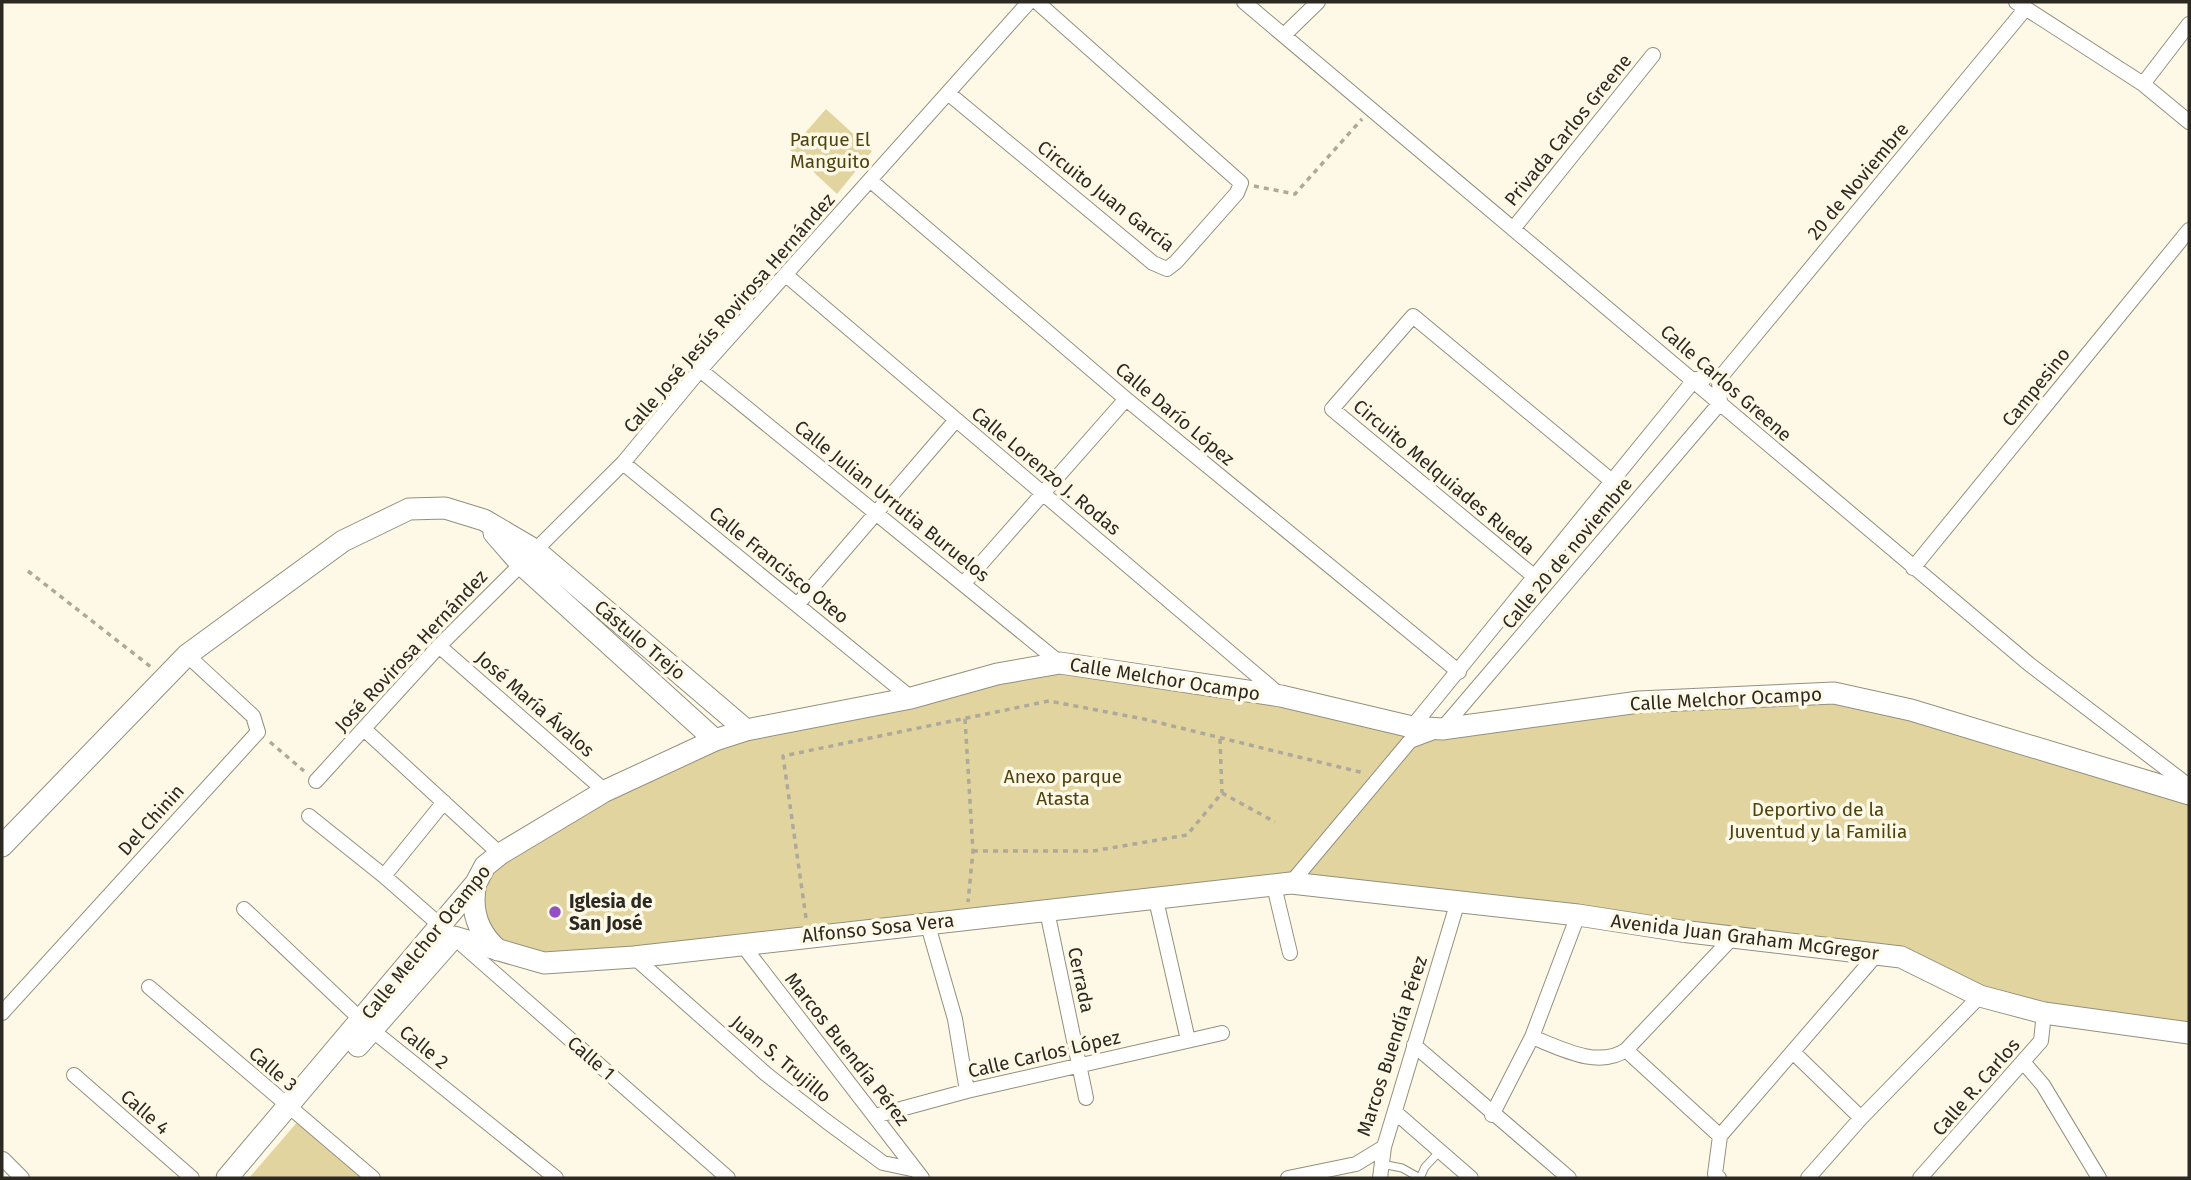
<svg xmlns="http://www.w3.org/2000/svg" width="2191" height="1180" font-family="'Fira Sans',sans-serif">
<style>
.green{fill:#e2d49f}
.lines{fill:none;stroke-linecap:round;stroke-linejoin:round}
.lane-casing{stroke:#948f7e;stroke-width:9}
.street-casing{stroke:#948f7e;stroke-width:16}
.secondary-casing{stroke:#948f7e;stroke-width:23}
.path{stroke:#ada99b;stroke-width:3.5;stroke-dasharray:5 5;stroke-linecap:butt}
.lane{stroke:#fff;stroke-width:7}
.street{stroke:#fff;stroke-width:14}
.secondary{stroke:#fff;stroke-width:21}
.poi-dot{fill:#944fc4;stroke:#fef9e6;stroke-width:2.5}
.labels{text-anchor:middle;dominant-baseline:central;stroke-width:7;stroke-linejoin:round;paint-order:stroke}
.street-label{font-size:19px;fill:#2b2922;stroke:#fef9e6}
.park-label{font-size:19px;fill:#4e420f;stroke:#fef9e6}
.poi-label{font-size:19px;font-weight:bold;fill:#2b2922;stroke:#fef9e6;text-anchor:start}
</style>
<rect width="100%" height="100%" fill="#fef9e6"/>
<!-- green -->
<path class="green" d="M826,109L872,151L837,194L790,150Z
M1060,663L1442,729L1834,693L2189,795V1033L2045,1013L1901,957L1291,883L544,963L481,933L485,866L715,740Z
M299,1120L367,1178H249Z"/>
<g class="lines">
<defs>
<path id="lane" d="M1382,1164L1402,1168L1420,1178L1425,1167L1440,1151"/>
<path id="street" d="M1244,2L2029,664L2189,786
M2016,2L2143,84L2189,122
M1284,35L1318,2
M2143,84L2189,24
M948,93L1153,263L1167,269L1176,262L1237,193L1241,183L1037,2
M871,181L1126,399L1459,672
M1513,229L1653,55
M786,275L1280,695
M700,370L1060,663
M623,463L911,698
M1913,568L2189,230
M1536,578L1332,409L1413,316L1613,482
M964,583L1126,399
M797,605L956,420
M439,646L605,791
M364,729L500,854
M1411,733L1412,727L1695,379H1704
M316,781L439,646L623,463L700,370L1029,2
M309,816L384,876L728,1178
M384,876L444,802
M1291,883L1410,741L1442,729L1720,403L1719,379L2026,8
M1274,886L1290,953
M1156,900L1188,1040
M244,909L372,1030L556,1178
M1047,911L1086,1098
M927,922L955,1019L967,1091
M741,943L922,1178
M634,957L766,1074L826,1121L883,1163L916,1170
M149,987L373,1178
M2,1013L258,732L253,716L187,655
M1532,1037C1560,1048 1598,1069 1626,1050L1732,938
M1414,1045L1569,1178
M1626,1050L1720,1136L1715,1174L1719,1178
M1793,1052L1861,1118
M2024,1063L2043,1085L2099,1178
M74,1075L192,1178
M1395,1112L1471,1178
M1492,1115L1532,1037L1578,915
M875,1116L967,1091L1222,1033
M1720,1136L1877,954
M3,1159L22,1178
M1288,1178L1356,1164L1384,1147L1458,901
M1380,1178L1384,1147
M1808,1178L1861,1118L1980,996
M1920,1178L2041,1041L2044,1013"/>
<path id="secondary" d="M494,533L521,564L715,740
M2,846L187,655L343,541L409,509L445,508L484,520L535,550L746,730
M476,883C470,910 477,932 498,950
M358,1046L454,937L544,963L634,957L1291,883L1578,915L1681,931L1901,957L1980,996L2044,1013L2189,1033
M227,1178L476,883L485,866L500,854L605,791L715,740L746,730L911,698L997,674L1060,663L1281,696L1412,727L1442,729L1639,702L1834,693L1911,710L2189,794"/>
</defs>
<!-- lane casing -->
<use href="#lane" class="lane-casing"/>
<!-- street casing -->
<use href="#street" class="street-casing"/>
<!-- secondary casing -->
<use href="#secondary" class="secondary-casing"/>
<!-- path -->
<path class="path" d="M1254,186L1295,194L1362,119
M28,571L151,667
M965,719L973,851L968,902
M1220,739L1222,793
M270,742L304,771
M973,851H1093L1187,835L1222,793L1275,822
M806,918L783,756L1049,701L1144,719L1364,773"/>
<!-- lane -->
<use href="#lane" class="lane"/>
<!-- street -->
<use href="#street" class="street"/>
<!-- secondary -->
<use href="#secondary" class="secondary"/>
</g>
<!-- markers -->
<circle class="poi-dot" cx="555" cy="912" r="7"/>
<g class="labels">
<!-- street labels -->
<g class="street-label">
<text transform="translate(1568 130) rotate(-51)">Privada Carlos Greene</text>
<text transform="translate(1858 181) rotate(-50)">20 de Noviembre</text>
<text transform="translate(1106 196) rotate(38)">Circuito Juan García</text>
<text transform="translate(729 313) rotate(-49)">Calle José Jesús Rovirosa Hernández</text>
<text transform="translate(1726 383) rotate(41)">Calle Carlos Greene</text>
<text transform="translate(2036 387) rotate(-51)">Campesino</text>
<text transform="translate(1175 414) rotate(40)">Calle Darío López</text>
<text transform="translate(1046 471) rotate(40)">Calle Lorenzo J. Rodas</text>
<text transform="translate(1444 477) rotate(40)">Circuito Melquiades Rueda</text>
<text transform="translate(892 501) rotate(39)">Calle Julian Urrutia Buruelos</text>
<text transform="translate(1567 553) rotate(-50)">Calle 20 de noviembre</text>
<text transform="translate(779 565) rotate(39)">Calle Francisco Oteo</text>
<text transform="translate(640 640) rotate(40)">Cástulo Trejo</text>
<text transform="translate(411 651) rotate(-47)">José Rovirosa Hernández</text>
<text transform="translate(1165 679) rotate(9)">Calle Melchor Ocampo</text>
<text transform="translate(1726 699) rotate(-3)">Calle Melchor Ocampo</text>
<text transform="translate(535 704) rotate(41)">José María Ávalos</text>
<text transform="translate(151 820) rotate(-48)">Del Chinin</text>
<text transform="translate(878 928) rotate(-6)">Alfonso Sosa Vera</text>
<text transform="translate(1745 937) rotate(7)">Avenida Juan Graham McGregor</text>
<text transform="translate(426 942) rotate(-51)">Calle Melchor Ocampo</text>
<text transform="translate(1081 980) rotate(78)">Cerrada</text>
<text transform="translate(1392 1046) rotate(-72)">Marcos Buendía Pérez</text>
<text transform="translate(424 1047) rotate(39)">Calle 2</text>
<text transform="translate(847 1049) rotate(52)">Marcos Buendía Pérez</text>
<text transform="translate(1044 1054) rotate(-13)">Calle Carlos López</text>
<text transform="translate(591 1058) rotate(41)">Calle 1</text>
<text transform="translate(781 1059) rotate(40)">Juan S. Trujillo</text>
<text transform="translate(273 1069) rotate(41)">Calle 3</text>
<text transform="translate(1976 1087) rotate(-49)">Calle R. Carlos</text>
<text transform="translate(145 1112) rotate(41)">Calle 4</text>
</g>
<!-- park labels -->
<g class="park-label">
<text x="830" y="139">Parque El<tspan x="830" dy="22">Manguito</tspan></text>
<text x="1063" y="776">Anexo parque<tspan x="1063" dy="22">Atasta</tspan></text>
<text x="1818" y="809">Deportivo de la<tspan x="1818" dy="22">Juventud y la Familia</tspan></text>
</g>
<!-- poi labels -->
<g class="poi-label">
<text x="569" y="901">Iglesia de<tspan x="569" dy="22">San José</tspan></text>
</g>
</g>
<!-- border -->
<rect width="2191" height="1180" fill="none" stroke="#2b2922" stroke-width="7"/>
</svg>
